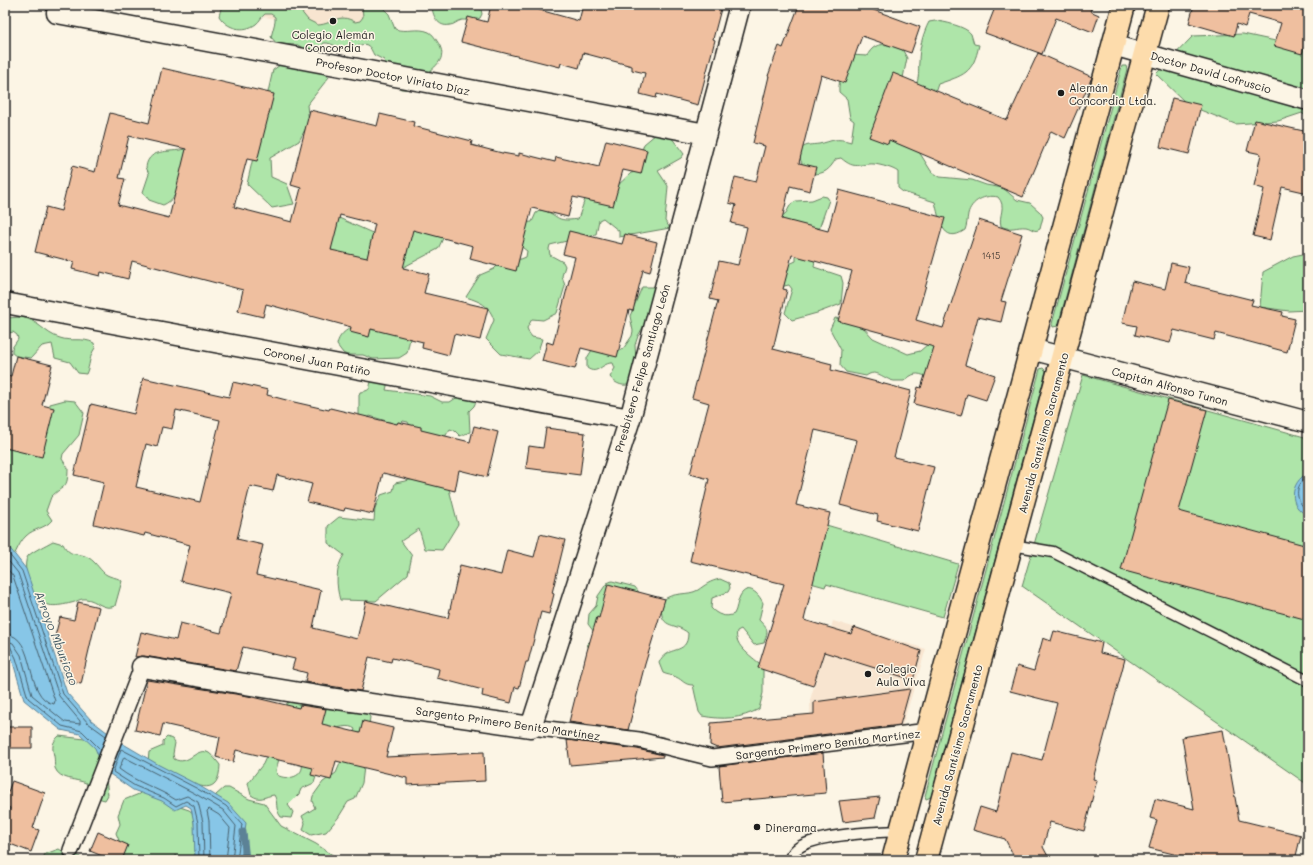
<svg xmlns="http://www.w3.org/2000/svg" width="1313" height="865" font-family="Mali,sans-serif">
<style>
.built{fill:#f8e5d0}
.green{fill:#aee5a9;stroke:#658062}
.water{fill:#87c6e7;stroke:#5c8296}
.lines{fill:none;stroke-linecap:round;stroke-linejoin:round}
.shore{stroke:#47606d;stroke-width:1}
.stream{stroke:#5c8296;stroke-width:7}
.building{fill:#efbf9f;stroke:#1c1c1c;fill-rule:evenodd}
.service-casing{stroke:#1c1c1c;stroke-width:13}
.pedestrian-casing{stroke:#1c1c1c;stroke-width:18}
.minor-casing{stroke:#1c1c1c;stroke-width:23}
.primary-casing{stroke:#1c1c1c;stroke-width:25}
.service{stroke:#fcf5e5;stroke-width:10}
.pedestrian{stroke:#fcf5e5;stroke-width:15}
.minor{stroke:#fcf5e5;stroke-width:20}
.primary{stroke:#fddcac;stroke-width:22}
.poi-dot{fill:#1c1c1c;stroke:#fcf5e5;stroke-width:1.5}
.labels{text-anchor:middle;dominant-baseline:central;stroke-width:3;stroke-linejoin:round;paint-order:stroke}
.number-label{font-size:9px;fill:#51453d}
.poi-label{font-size:11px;fill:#1c1c1c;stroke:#fcf5e5;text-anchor:start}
.street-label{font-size:11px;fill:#1c1c1c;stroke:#fcf5e5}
.water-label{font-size:12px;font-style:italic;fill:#415863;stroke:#fcf5e5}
</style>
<rect width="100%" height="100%" fill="#fcf5e5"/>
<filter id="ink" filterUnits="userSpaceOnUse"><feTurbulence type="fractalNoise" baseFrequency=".025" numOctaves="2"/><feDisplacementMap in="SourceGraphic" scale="8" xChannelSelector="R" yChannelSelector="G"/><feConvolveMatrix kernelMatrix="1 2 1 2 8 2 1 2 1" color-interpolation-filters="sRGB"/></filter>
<g filter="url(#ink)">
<!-- built -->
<path class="built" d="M196,5H376L379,37Z
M833,621L926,649L901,730L811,735L810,700Z"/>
<!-- green -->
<path class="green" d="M222,5H296L308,20L318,25C334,24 338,12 355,22L360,21L363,17L362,5H380L389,14L395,29C406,33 418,27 429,32C433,34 435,38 437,41C447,55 440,63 429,72C424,76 420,84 417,90L401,89L392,83L384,60L374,55C372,52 371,47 367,45C360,42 356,50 349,50C339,51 333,42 324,43L316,53L306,51L298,45L277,44L271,37L275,22V17L271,14H265C261,17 260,21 256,24C244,33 227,29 219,16Z
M432,5H483L481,9L482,14L480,18C474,21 468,20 462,20C457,21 454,25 450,25C438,28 432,15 432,5Z
M935,21C943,21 967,27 971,34C972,37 973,41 974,44L979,45C973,74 964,75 938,84L916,147L931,171L940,177L972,180L986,185L1003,188L1017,200L1030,203L1040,212L1043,217L1040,229C1034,233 1032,228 1026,227C1017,226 1009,231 1001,226C998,215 1007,207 998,197C985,194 971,201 968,214C967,220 967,225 965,230C942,246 939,217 935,202L903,192L898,188V172C893,168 881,165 874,164C859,163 856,171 841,158L836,159C829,170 825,174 812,174C802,165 799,162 800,149C807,144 811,145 819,144C833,141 835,137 851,142L854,121L850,118L847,99L839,92C838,78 844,68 850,55L867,56C875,40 888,44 902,49L907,58L903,78L915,86C920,79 918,70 919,62C919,49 923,33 929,22Z
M1243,34L1308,48V118L1302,113L1278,121L1235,124L1188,105L1156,74L1193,36Z
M287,60L315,67L329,77L307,105L309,122L299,141L270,158L271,177L287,184L294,204L272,208L247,184L273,70Z
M1122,66H1126L1127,69L1058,326L1053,327L1052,324Z
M656,134L671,137L684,154L681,158L658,171L668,186L665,221L670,228L619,237V231L603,218L599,220L596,234L550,245L549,249L550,255L563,262L565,266L562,276L565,286L557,313L543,320L532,319L527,328L529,333L532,337L542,339L538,351L529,359L501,354L486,339L494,320C489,305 481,302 466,297L480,275L494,269L502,261L521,259L526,257L527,251L519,245L517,223L532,222L536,213L541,210C560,214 553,223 578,219L585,199L616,187L631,173L635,172L644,144Z
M188,148C184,166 183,197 163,205L149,200L143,192L149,174L146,167C149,146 173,154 188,148Z
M822,196L827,197L829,200L820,226L814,267L841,276L843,283L841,304L817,313L792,320L785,313L792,289L789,285L784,286L782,291L787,265L796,261V256L770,225L786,213L791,204L796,201L812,200Z
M339,218L379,236L424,224L445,234L438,249L402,268L335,261L327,236Z
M1308,253V310L1289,311L1260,307L1263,272L1293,256Z
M642,287H654L659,299L638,336L635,345L636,361L632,383C625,388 615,384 610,377L615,368L613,363C602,362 598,376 587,368V358L592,350L618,351L623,349L632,336L633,331L630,316Z
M21,317C37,319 45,334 60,338C71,342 83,337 94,343L95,348C89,356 90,366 86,374L78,373L70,362L55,358L52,344L42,346L31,358L16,356L12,353V348L18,339L17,335L13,332L9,333L5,338V318Z
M835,318L849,320L861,325L873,338L908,354L920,351L928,344H939L927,377C917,372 913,373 904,381C901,381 897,381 894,381C883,379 877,368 866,376L846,372L840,365L841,350L830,329Z
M354,327L375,330L385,328L410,338L407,353L399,358L373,359L363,355H347L343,353L337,345C338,336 346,329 354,327Z
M1043,368L1046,371L931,797L926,799L925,796L1040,369Z
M1083,375L1308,438V785L1022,586Z
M373,378L388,382L386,390L430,396L442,402H450L459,396L478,397L474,406L469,411L470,432L460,436L455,431L450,429L446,435L445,440L412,430L408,422L403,421L399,425L370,416L367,418L359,415V395L360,392C374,390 367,388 373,378Z
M65,400L75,401L84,413L79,435L63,454L62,459L68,468C68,490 64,484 51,497L46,511L52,520C45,529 34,528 26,536C17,544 15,560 5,566V423H47L50,404Z
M420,478L448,485L458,524L442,550L425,549L419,529L401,541L412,556L408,574L376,601L340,600C336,586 335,568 344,555L328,543V526L339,517L374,521L375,508L381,495L393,491L395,483Z
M725,495L958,564L943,617L826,584L825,587L707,554Z
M53,541L63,544C71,559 78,551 89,558C96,562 101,572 107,575C113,578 117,577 122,581L115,606C103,611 97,600 86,599C80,598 77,602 71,603C58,606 44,609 35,596H30C29,587 22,563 28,556C33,551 46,545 53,541Z
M720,579L729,583L730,588L728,592L712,598L711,608C717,615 726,618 734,614C737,609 737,602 740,596C748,582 759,594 763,603L759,620C768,630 769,628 764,643L754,645L741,629L737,631C733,647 754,657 763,667V693L759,709C741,719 723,720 702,716L699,712L693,685C684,685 683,680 676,677C672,675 667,675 663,673L659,663C666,644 688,657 688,633C674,621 658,631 662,601C673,591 688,596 698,590C705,585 710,581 720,579Z
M612,581L635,587L641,595L589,649L587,644L594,637V632L588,624L589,614L596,606L598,596L607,583Z
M291,697L341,708L347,712L367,713L370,717L362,783L355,799L348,802L338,818L326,832L311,835L303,830L305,823L302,816L315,808L312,801L313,796L323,782L336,773L355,729C349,724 336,727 330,732L314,783L301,789L299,794L288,805L293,812L291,818L281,817C274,808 279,803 274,795C264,796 261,802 251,795L248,783L263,764L267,755L279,759L276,770L277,775C288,781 305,777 302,762L286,705Z
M59,736L93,740L112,771L106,779L108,795L105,800C94,798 91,792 86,783C77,779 59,780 55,768C54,765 55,760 54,756C52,747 52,742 59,736Z
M167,737L172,739L175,743L173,754L174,759C189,767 196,746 209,753C213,756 217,761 220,765C219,797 199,787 179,777C169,772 159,767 148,762L149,752L163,746V741Z
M146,787L174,805L189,810L193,813L198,859L180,860L175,855L172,860H155L147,857H142L140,860H120V843L116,833L120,824L118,815L124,800L139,794Z
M224,788H229L249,799L264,803L281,826L316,844L334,856L333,860H228L215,801L216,795Z
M59,849L64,852H74L82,859L91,860H42L45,854Z"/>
<!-- water -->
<path class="water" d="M1308,473V515C1287,507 1290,482 1308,473Z
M5,542L26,569L67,693L91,720L112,736L102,765L95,748L80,734L61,730L24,700L12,659L5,646Z
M120,742L159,765L198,785L228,803L246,823L241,860H195L194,823L191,808L186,805L175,810L162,801L133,790L107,772Z"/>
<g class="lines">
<!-- shore -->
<path class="shore" d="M1308,477C1293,485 1295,502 1308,511
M5,549L22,571L63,694L88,723L106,736
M5,557L18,573L59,696L80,721V724L65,722L32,695L21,655L13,643L5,640
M5,566L13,576L55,701L54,704C23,698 38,635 5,634
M5,645L10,646L16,658L28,698L62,726L82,731L101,750
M199,860L198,823L194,806L186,801L176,806L164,798L135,786L113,772L121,749L196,788L226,806L242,824L237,860
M204,860L203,822L198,802L187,796L176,800C158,788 137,783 119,769L124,757L194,793L223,810L236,826L232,860
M210,860L209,821L207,811L209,809L219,815L230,828L226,860"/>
<!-- stream -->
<path class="stream" d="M243,832L246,860"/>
</g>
<!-- building -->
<path class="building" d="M491,5H522L579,21L583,5H722L713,39L715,40L698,105L657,94L656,98L640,94L645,73L632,70V66L583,53L579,68L561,63L560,67L461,42L468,17L487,22Z
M799,5H860L920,27L911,53L862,36L845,83L821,75L799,163L816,167L810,191L790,186L782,219L828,231L839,190L945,218L916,320L943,328L979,220L1022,234L1001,301L1006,302L1001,322L978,317L965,365L995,375L986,400L967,394L961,416L914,404L918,387L921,388L934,347L838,321L852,271L792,255L783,289L787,290L773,349L832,364L831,370L911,391L894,457L934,467L918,531L877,521L878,515L840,505L857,440L815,430L796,505L830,513L804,620L851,634L854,627L921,651L913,680L824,652L813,686L758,668L784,584L690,561L709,479L690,474L709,403L692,398L718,301L710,299L719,261L738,265L747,227L731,223L736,205L729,203L735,177L756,182L765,146L753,143L769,76H768L779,46L783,48Z
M996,5H1093L1090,11L1099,15L1093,32L1056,18L1042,54L985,33Z
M1194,5H1308V35L1302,54L1274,46L1281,23L1249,14L1245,27L1237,24L1234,36L1189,23Z
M1038,53L1092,77L1065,138L1051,131L1023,197L889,140L888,144L869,137L893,73L1007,120Z
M162,68L274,94L257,161L247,159L234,207L292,222L301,188L291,185L310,110L377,126L380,114L414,122L413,126L472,141L471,145L502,153L519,156V153L555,162L556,157L599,167L606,140L647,150L641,174L623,170L613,206L573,197L568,217L532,208L516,271L470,259L473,246L413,230L403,268L429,274L424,293L488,308L480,340L454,334L449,355L422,348L423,342L371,329L369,337L350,332L351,327L266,304L263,317L238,311L243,290L132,261L128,279L101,272L100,276L72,269L74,262L35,252L46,207L61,211L72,166L95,172L110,113L149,123ZM129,136L186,149L169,218L118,205L125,179L119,178ZM340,215L375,224L367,258L331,250Z
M1172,98L1201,105L1189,154L1160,147Z
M1255,120L1308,132V193L1282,187L1270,240L1253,236L1264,189L1254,186L1261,154L1247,151Z
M569,231L622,244L625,234L657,242L650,272L643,270L633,311L629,310L617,357L581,348L575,369L542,361L547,342L553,344L575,257L563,254Z
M1171,263L1189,267L1185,283L1253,300L1251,305L1283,312L1282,316L1295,319L1287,352L1216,333L1214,340L1174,330L1170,343L1135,335L1137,326L1122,323L1132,281L1165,289Z
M16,356L52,365L42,405L54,408L42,457L5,448V375L11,376Z
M143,378L229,397L233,382L268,390L267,395L294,402L329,410L330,408L397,424L398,422L421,427V430L470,442L474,426L498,432L487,477L459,470L455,491L383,473L373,514L345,508L344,511L307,502L312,484L277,475L273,491L250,486L237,539L263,545L256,575L321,590L313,628L357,639L366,601L408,611V609L448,618L460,565L501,575L507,550L534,557L540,534L565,540L552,593L554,594L549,614L541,612L528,662H526L519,688L515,687L511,703L482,696L483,690L437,678L439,669L392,658L391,662L369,657L361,691L305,682L307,673L292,669L295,659L243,647L236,671L144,656L135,657L141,632L176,640L180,623L221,633L231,593L181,581L190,545L145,533L144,536L94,524L104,482L74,475L91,404L134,414ZM176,410L220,420L200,502L136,487L146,444L157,447L162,427L172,429Z
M1168,400L1207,410L1179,511L1308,546V620L1121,570Z
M546,428L585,433L580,475L526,468L529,446L543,448Z
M608,584L665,599L645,664L628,730L569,722L587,651L597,617L599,618Z
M78,602L99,607L81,684L67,681L54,640L60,617L74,620Z
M1054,631L1102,643L1100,653L1125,659L1093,779L1097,780L1084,831L1050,822L1043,847L1050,860H1016L1005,839L973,830L980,807L996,812L1011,752L1042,760L1057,703L1010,691L1017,666L1034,671L1043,638L1051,641Z
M147,680L248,696L299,708L300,705L326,709L322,724L360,733L363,721L393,728L386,757L484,752L485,781L407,785V778L336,761L331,780L311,775L313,768L236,750L233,762L216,757L220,737L163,724L160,736L135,730Z
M910,689L900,725L717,748L710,745L711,723L814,714V702Z
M5,727H32V748H5Z
M1223,730L1239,820L1301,835L1295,860H1198L1149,848L1157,820L1150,818L1155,799L1194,809L1182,737Z
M567,740L637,749L663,755V757L570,765Z
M823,753L826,793L722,802L719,766Z
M12,781L45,793L33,828L39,830L31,852L5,842V821L10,808L5,806V800Z
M880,797L875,818L843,822L839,801Z
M98,832L128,845L122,860H112L90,851Z"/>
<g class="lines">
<defs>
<path id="service" d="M1012,545L1053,552L1308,681
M789,860C791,856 794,850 798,848C817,834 876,832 901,831"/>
<path id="pedestrian" d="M531,727L639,740L712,758L928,731
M71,850L142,667"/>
<path id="minor" d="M57,13L706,134
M1113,45L1308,100
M5,303L630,419
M1031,349L1308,422
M142,667L330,698L531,727L630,419L740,5"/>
<path id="primary" d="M893,860L1124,5
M926,860L1158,5"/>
</defs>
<!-- service casing -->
<use href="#service" class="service-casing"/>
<!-- pedestrian casing -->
<use href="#pedestrian" class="pedestrian-casing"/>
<!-- minor casing -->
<use href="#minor" class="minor-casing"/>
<!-- primary casing -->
<use href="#primary" class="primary-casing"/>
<!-- service -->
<use href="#service" class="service"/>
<!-- pedestrian -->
<use href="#pedestrian" class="pedestrian"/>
<!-- minor -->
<use href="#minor" class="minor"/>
<!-- primary -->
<use href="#primary" class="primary"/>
</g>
</g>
<!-- markers -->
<g class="poi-dot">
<circle cx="333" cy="21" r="4"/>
<circle cx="1061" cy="93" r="4"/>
<circle cx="868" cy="674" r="4"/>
<circle cx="757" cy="827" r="4"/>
</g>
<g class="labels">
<!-- number labels -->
<g class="number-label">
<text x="991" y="255">1415</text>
</g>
<!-- poi labels -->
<g class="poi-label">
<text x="333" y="34" text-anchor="middle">Colegio Alemán<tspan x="333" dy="13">Concordia</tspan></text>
<text x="1069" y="87">Alemán<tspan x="1069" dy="13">Concordia Ltda.</tspan></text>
<text x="876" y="668">Colegio<tspan x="876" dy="13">Aula Viva</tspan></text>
<text x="765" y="827">Dinerama</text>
</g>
<!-- street labels -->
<g class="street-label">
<text transform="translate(1211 72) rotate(16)">Doctor David Lofruscio</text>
<text transform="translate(393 76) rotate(11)">Profesor Doctor Viriato Díaz</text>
<text transform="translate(317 361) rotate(11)">Coronel Juan Patiño</text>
<text transform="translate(642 368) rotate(-74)">Presbítero Felipe Santiago León</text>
<text transform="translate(1170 386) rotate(15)">Capitán Alfonso Tunon</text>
<text transform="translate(1043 433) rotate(-75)">Avenida Santísimo Sacramento</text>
<text transform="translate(508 723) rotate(8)">Sargento Primero Benito Martínez</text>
<text transform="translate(828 744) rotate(-7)">Sargento Primero Benito Martínez</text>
<text transform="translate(957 745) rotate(-75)">Avenida Santísimo Sacramento</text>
</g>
<!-- water labels -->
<g class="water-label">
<text transform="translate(57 638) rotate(69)">Arroyo Mburicao</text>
</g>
</g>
<!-- margin -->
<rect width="1313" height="865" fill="none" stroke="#fcf5e5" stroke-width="20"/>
<rect x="10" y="10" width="1293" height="845" fill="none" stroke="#1c1c1c" stroke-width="1.5" filter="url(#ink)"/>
</svg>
